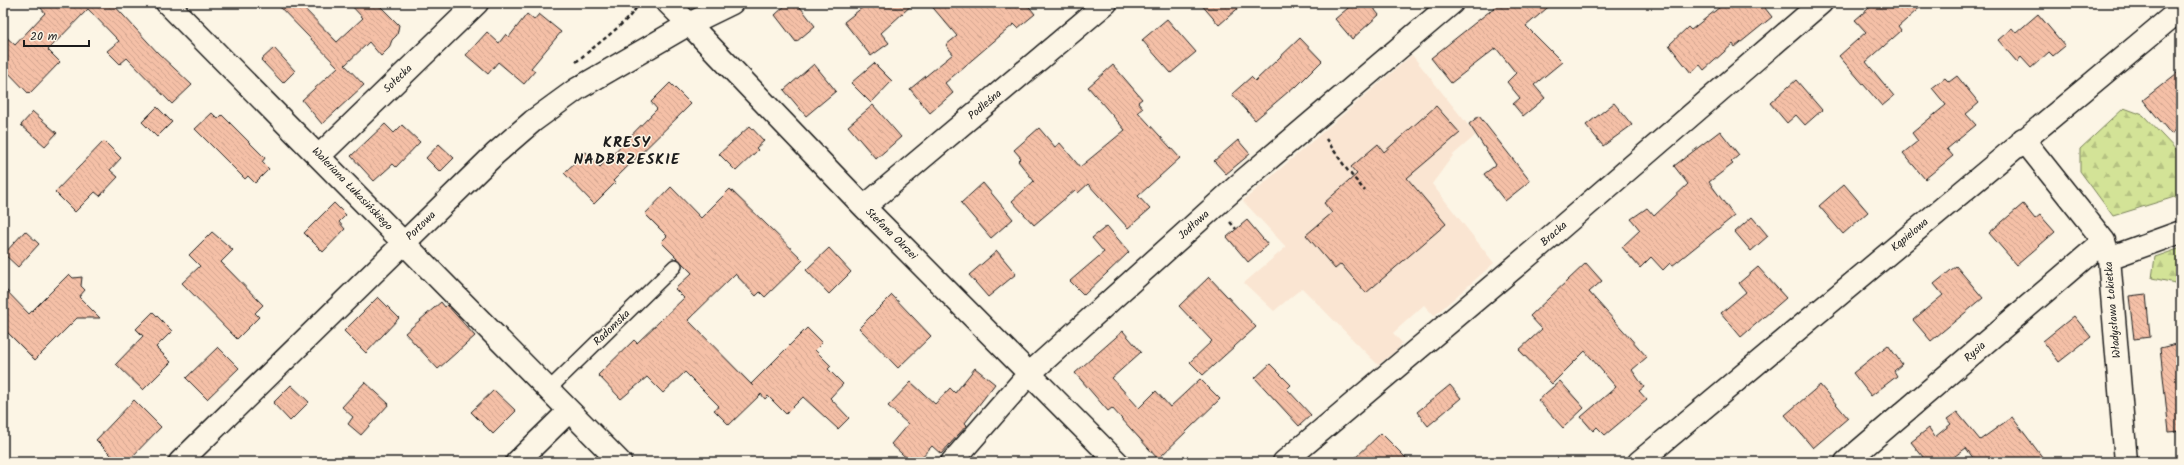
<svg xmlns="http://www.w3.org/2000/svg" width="2184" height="465" font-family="Kalam,sans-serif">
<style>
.built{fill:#fae5d2}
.forest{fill:url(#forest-firs);stroke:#78805a}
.building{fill:url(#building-back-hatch);stroke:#1c1c1c}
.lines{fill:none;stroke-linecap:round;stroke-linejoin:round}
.lane-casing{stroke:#1c1c1c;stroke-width:16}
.street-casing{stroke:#1c1c1c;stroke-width:25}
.secondary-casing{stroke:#1c1c1c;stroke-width:25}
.path{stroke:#1c1c1c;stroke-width:2.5;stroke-dasharray:4 3;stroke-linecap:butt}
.lane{stroke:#fcf5e5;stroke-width:13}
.street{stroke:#fcf5e5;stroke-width:22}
.secondary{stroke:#fcf5e5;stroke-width:22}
.labels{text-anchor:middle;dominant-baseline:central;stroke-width:3;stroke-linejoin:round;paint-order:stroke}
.street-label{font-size:11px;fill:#1c1c1c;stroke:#fcf5e5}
.district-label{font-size:15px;font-weight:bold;letter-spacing:1px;fill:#1c1c1c;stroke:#fcf5e5}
</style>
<defs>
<pattern id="forest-firs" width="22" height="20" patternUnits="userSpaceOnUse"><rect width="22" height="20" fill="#d3e397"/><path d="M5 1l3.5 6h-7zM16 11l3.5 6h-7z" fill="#b5c282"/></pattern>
<pattern id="building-back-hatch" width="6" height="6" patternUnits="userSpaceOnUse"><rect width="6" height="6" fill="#f5c0a7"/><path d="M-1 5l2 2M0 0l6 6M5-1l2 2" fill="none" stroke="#d1a48f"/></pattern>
</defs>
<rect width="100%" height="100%" fill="#fcf5e5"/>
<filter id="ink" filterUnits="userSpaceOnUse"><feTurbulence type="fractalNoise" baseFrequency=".025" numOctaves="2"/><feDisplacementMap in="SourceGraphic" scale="8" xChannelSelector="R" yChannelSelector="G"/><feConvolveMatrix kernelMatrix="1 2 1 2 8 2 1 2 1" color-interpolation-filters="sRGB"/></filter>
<g filter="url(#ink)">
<!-- built -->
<path class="built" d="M1412,55L1476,135L1454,154L1432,184L1494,263L1434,316L1424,305L1393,333L1402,343L1398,349L1378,365L1302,288L1274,311L1244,283L1286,247L1243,201Z"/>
<!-- forest -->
<path class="forest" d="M2124,108L2143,115L2181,155V195L2113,216L2080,171V149Z
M2181,248V301L2175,283L2152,278L2155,257Z"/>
<!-- building -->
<path class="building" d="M37,3H112L158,53L192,85L172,104L127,58L120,64L107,51L119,41L88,9L48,50L60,62L29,94L3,67V34L15,45L45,13Z
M276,3H299L337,42L363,18L349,3H377L399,25L397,35L392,40L389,48L381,56L369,42L345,65L364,85L322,124L302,100L338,67Z
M788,3H797L815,26L796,42L775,15Z
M868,3H914L881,33L889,43L871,56L844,22Z
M929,3H1026L1035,14L1018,28L1014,24L945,83L953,93L930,113L910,89L953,54L946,45L957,36Z
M1200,3H1244L1219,25Z
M1354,3H1375V10L1379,15L1352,39L1335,19Z
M1500,3H1553L1526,26L1562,62L1534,85L1545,98L1523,116L1513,104L1520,98L1507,82L1516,73L1496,48L1451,83L1431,58Z
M1725,3H1761L1772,17L1735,47L1733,44L1704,70L1700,65L1691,73L1669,45L1688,27L1691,30Z
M1875,3H1925L1898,27L1901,31L1866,62L1894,96L1882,106L1839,56L1866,32L1855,20Z
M527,14L534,20L539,14L561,32L531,68L535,71L524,84L498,62L488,74L466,55L487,32L499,43L506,34L509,37Z
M2038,14L2065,46L2053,56L2049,52L2031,68L2021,57L2017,62L1998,40L2012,28L2016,33Z
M1167,19L1196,52L1171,73L1142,40Z
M1300,38L1322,61L1296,87L1295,86L1255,120L1232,94L1251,77L1255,81Z
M274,48L295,71L283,83L261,60Z
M874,63L892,81L871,103L851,83Z
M814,64L836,91L806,116L784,90Z
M1113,65L1142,99L1138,102L1143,108L1138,112L1180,158L1138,196L1150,209L1128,228L1088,184L1078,193L1075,190L1034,225L1012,201L1034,181L1018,161L1021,158L1014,150L1039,128L1055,147L1060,143L1080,167L1125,130L1088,87Z
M2181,70V126L2171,134L2143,100Z
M1957,76L1979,103L1966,114L1976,125L1947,149L1953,156L1925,179L1903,153L1918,141L1912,133L1946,105L1932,88L1945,78L1949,82Z
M1796,80L1822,110L1805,125L1796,115L1787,123L1770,103Z
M670,83L691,104L613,181L615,183L594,204L564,173L586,152L600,167L657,109L651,102Z
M1614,103L1632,125L1603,146L1586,125Z
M873,105L901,137L876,159L848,126Z
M1436,106L1460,133L1407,178L1446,224L1366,293L1341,264L1335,269L1306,235L1332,213L1324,203L1357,174L1351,167L1378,144L1384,152Z
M157,107L172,122L157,137L142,122Z
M33,112L57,133L45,146L21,125Z
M212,113L218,119L222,115L265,158L262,162L269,169L255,183L248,176L245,179L195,129Z
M1479,116L1530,181L1505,201L1484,174L1496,165L1469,124Z
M385,124L394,133L402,125L420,142L396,167L393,164L374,181L351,156Z
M750,126L764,141L756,148L758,150L736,171L719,154Z
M1720,131L1739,155L1731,162L1733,164L1709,182L1734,216L1672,266L1670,263L1663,270L1651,257L1640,268L1622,247L1640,230L1631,219L1647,208L1654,216L1688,184L1674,166Z
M1238,140L1250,154L1226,174L1214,161Z
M104,141L121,158L110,170L118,177L100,196L95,192L75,212L55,192Z
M439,144L454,158L440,172L426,158Z
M983,183L1013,219L991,238L961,203Z
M1844,184L1868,212L1843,234L1819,206Z
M671,187L701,218L730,189L803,260L765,297L760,292L756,296L735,274L688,320L753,386L751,384L807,328L822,343L815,350L831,366L828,369L843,384L830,398L849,418L838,429L803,397L786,414L768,396L765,399L761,394L729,425L714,410L719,406L685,372L663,393L647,377L621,399L598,375L634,340L637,343L684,298L675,289L692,273L661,242L667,236L645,214Z
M334,203L346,215L339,222L345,229L323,252L304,233Z
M2023,204L2035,219L2040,215L2055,232L2017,265L1989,233Z
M1752,217L1768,236L1751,251L1735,232Z
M1247,220L1268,245L1248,262L1227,237Z
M1107,226L1129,252L1084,295L1070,281L1104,252L1092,238Z
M25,231L39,244L18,267L4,254Z
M212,232L233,250L221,262L263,305L255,313L259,317L237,339L182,283L200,266L189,255Z
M829,248L851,272L829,294L806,270Z
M997,251L1016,274L988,297L969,275Z
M1586,263L1602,281L1589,292L1647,357L1632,370L1644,387L1639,391L1647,400L1605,435L1597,427L1593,431L1581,417L1616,387L1585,351L1552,384L1519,350L1542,329L1530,316Z
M1956,266L1983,298L1931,341L1913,320L1943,295L1934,284Z
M1758,267L1786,298L1741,337L1721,313L1746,292L1739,283Z
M69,274L73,278L82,277L81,286L85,290L79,297L100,318H77L35,360L3,328V287L29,314Z
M1209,277L1256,327L1203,375L1190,362L1212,341L1179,306Z
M2146,294L2150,337L2134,339L2129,296Z
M892,295L931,336L898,368L859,328Z
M378,297L399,318L366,353L344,331Z
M441,302L445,307L447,305L475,336L438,369L405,333Z
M153,312L172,331L156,347L171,362L143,390L116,364L143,336L136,329Z
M2074,316L2091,337L2059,362L2043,341Z
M1123,331L1141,352L1112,378L1139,408L1156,391L1170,407L1200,379L1220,399L1158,459L1112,408L1108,411L1075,373Z
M2181,343V431L2169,432L2160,348Z
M1888,345L1902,364L1894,371L1897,376L1871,396L1853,373Z
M218,347L239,368L207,399L186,378Z
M1270,364L1291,385L1287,389L1311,415L1299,426L1255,378Z
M975,368L995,384L965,423L967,425L941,454L932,446L917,462H911L891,444L908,424L888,406L911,382L935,404L950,388L955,393Z
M1560,381L1584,408L1563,428L1538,400Z
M365,382L389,404L361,435L348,424L353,417L342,407Z
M291,385L309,402L290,421L273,403Z
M1450,385L1461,398L1428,426L1417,412Z
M1820,385L1848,418L1813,448L1785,415Z
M494,390L516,411L493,434L471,412Z
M134,400L161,427L127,462H118L96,440Z
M1957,412L1980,440L2012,417L2046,462H1976L1966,448L1947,462H1927L1911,442L1929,428L1935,437L1951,424L1947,419Z
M1381,433L1410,462H1351Z"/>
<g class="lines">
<defs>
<path id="lane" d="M548,390L675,266"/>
<path id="street" d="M167,3L620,462
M689,24L864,207L1117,462
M2023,139L2104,241L2109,258L2126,462
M319,156L477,3
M864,207L1106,3
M2109,258L2181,232
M517,462L569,411
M952,462L1029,374L1244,180L1452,3
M1284,462L1535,250L1821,3
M1639,462L2181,9
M1846,462L2104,241"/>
<path id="secondary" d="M668,3L689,24
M180,462L495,154L533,121L577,89L689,24L732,3"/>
</defs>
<!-- lane casing -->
<use href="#lane" class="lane-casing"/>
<!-- street casing -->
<use href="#street" class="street-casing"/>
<!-- secondary casing -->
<use href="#secondary" class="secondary-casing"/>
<!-- path -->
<path class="path" d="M576,62C588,51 637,16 638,3
M1326,139L1348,171L1365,191
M1230,222L1236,229"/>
<!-- lane -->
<use href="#lane" class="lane"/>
<!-- street -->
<use href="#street" class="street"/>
<!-- secondary -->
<use href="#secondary" class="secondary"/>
</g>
</g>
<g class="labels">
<!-- street labels -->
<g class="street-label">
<text transform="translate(398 79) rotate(-44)">Sołecka</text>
<text transform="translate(985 105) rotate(-40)">Podleśna</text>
<text transform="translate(352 189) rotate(46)">Waleriana Łukasińskiego</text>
<text transform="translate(1194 225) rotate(-42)">Jodłowa</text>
<text transform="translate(421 226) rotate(-44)">Portowa</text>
<text transform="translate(891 234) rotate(45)">Stefana Okrzei</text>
<text transform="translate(1554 234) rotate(-41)">Bracka</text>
<text transform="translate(1910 235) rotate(-40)">Kąpielowa</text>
<text transform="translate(2113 310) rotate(-95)">Władysława Łokietka</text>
<text transform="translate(612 328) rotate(-44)">Radomska</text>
<text transform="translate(1975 352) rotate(-41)">Rysia</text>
</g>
<!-- district labels -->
<g class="district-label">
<text x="627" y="143">KRESY<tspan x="627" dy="17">NADBRZESKIE</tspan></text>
</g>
</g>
<!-- margin -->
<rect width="2184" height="465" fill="none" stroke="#fcf5e5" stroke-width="16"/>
<rect x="8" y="8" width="2168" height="449" fill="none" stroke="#1c1c1c" stroke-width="1.5" filter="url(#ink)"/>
<!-- scale -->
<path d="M24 40v6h65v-6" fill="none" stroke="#1c1c1c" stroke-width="2"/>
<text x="30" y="40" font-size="12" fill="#1c1c1c" stroke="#fcf5e5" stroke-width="3" paint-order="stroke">20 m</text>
</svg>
